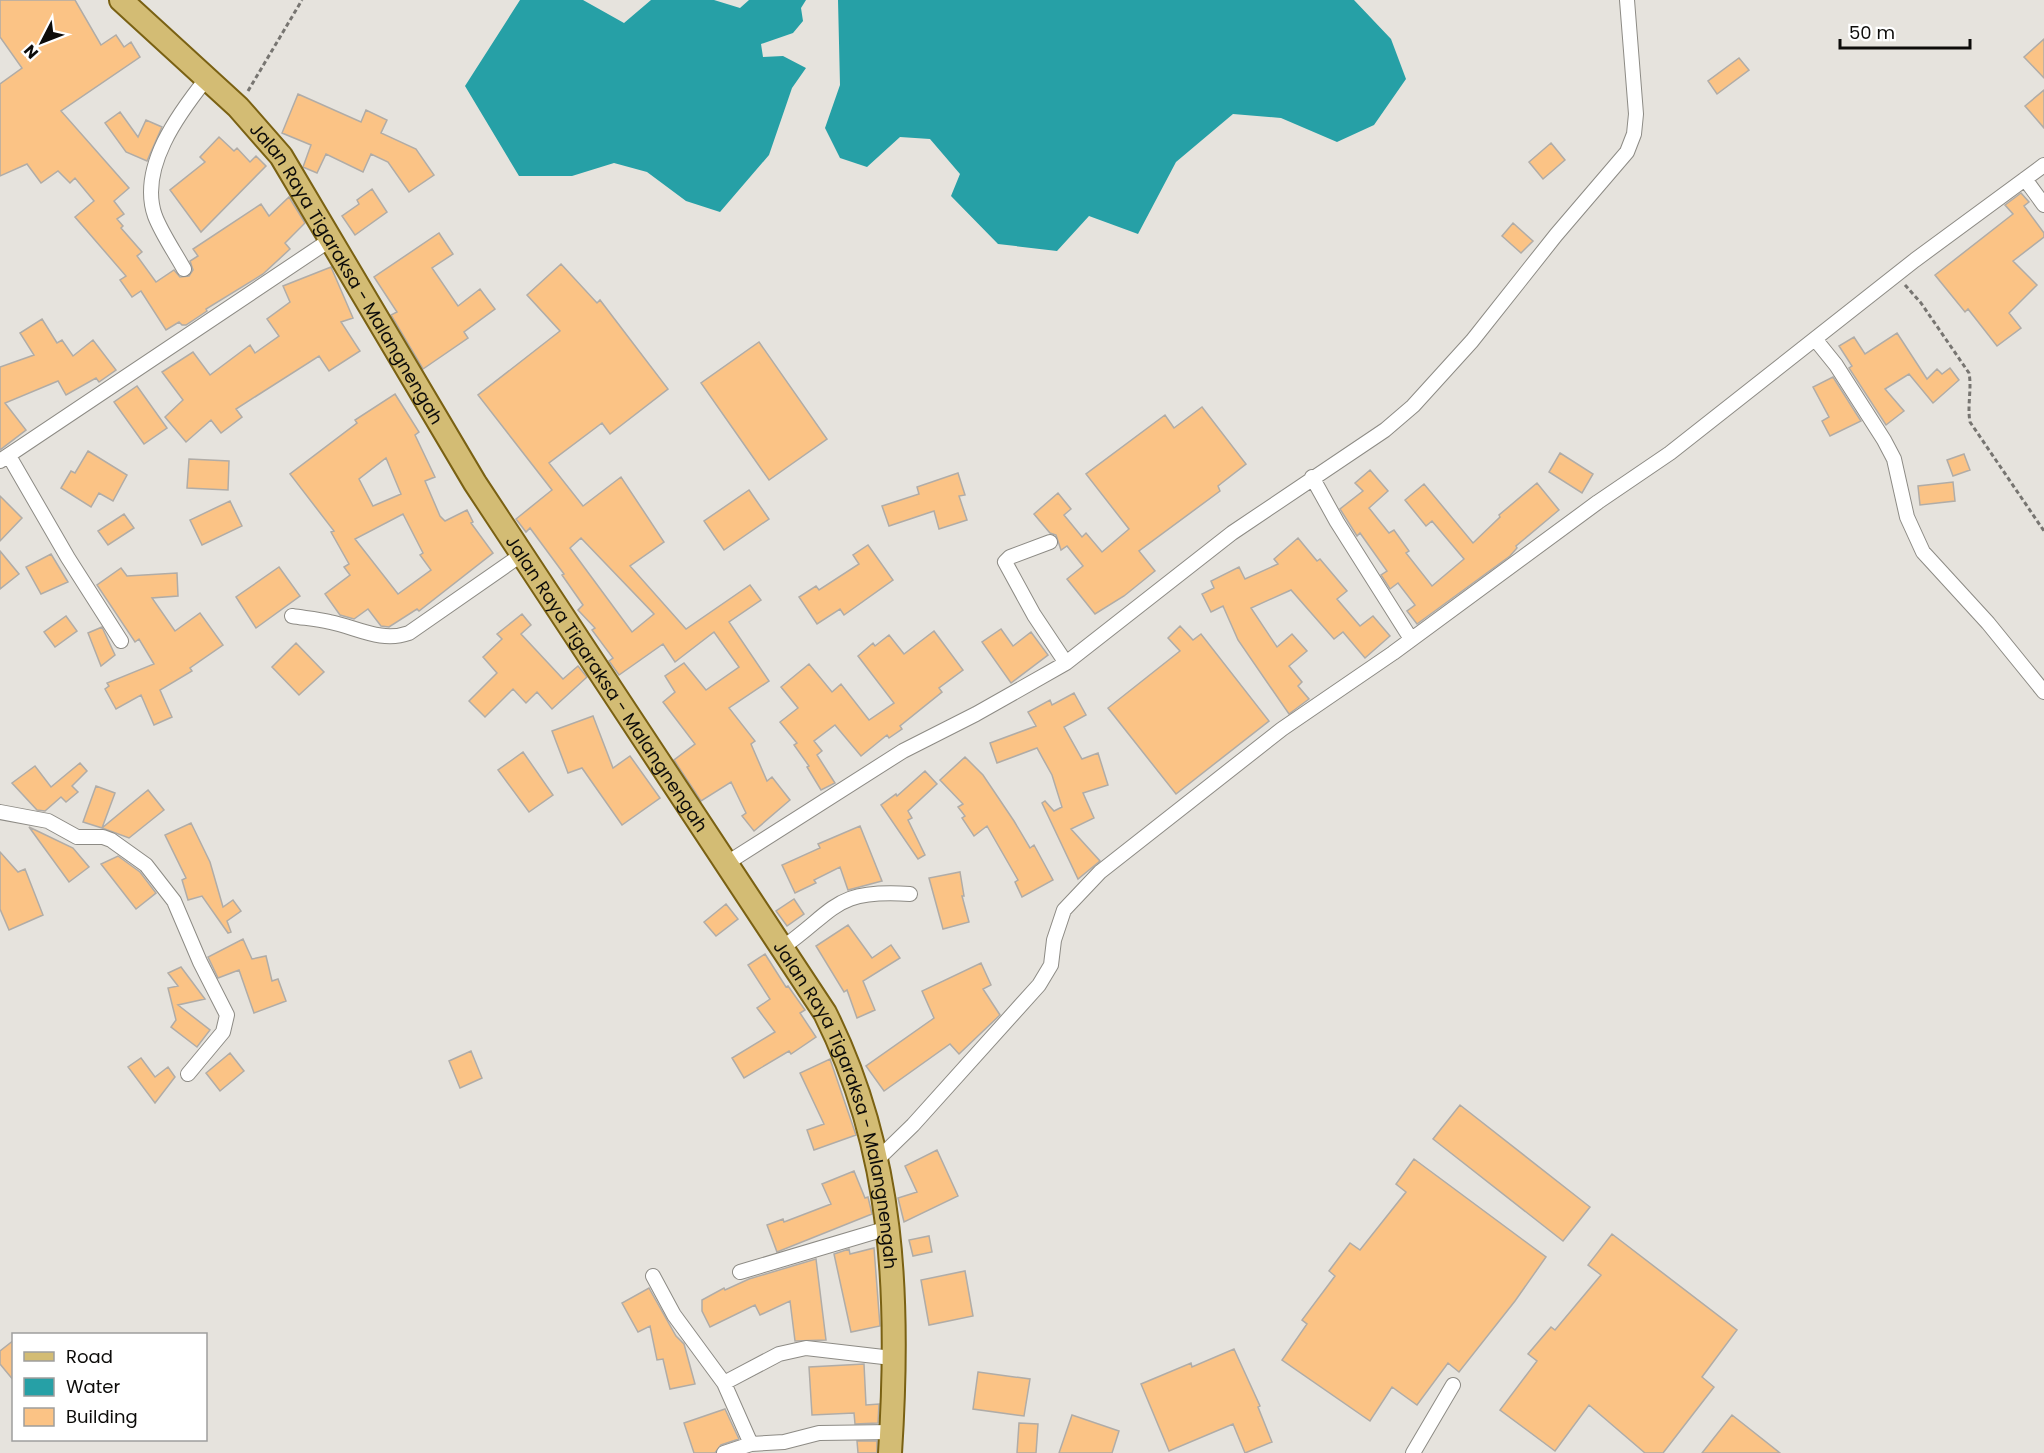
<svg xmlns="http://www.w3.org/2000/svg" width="2044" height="1453" font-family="Poppins,sans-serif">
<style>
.water{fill:#26a0a6}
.building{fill:#fbc385;stroke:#b0aca7;stroke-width:1.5;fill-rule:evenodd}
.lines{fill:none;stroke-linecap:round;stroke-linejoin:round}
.minor-casing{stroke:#8d8b85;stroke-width:16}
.primary-casing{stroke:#7a6113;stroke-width:26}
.path{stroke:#777571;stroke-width:3;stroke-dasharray:4.5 3;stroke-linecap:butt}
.minor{stroke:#fff;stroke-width:14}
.primary{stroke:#d3bc74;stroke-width:22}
.labels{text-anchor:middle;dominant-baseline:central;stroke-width:4.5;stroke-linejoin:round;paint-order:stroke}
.street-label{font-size:18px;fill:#0d0c0a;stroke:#fff}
</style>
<rect width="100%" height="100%" fill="#e6e3dd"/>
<!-- water -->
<path class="water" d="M520,0H583L624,23L651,0H714L740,8L749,0H806L801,8L803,21L793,33L761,44L763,57L783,56L806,68L792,88L769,155L720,212L686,201L647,172L614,163L572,176H519L465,86Z
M838,0H1354L1391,39L1406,79L1374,125L1337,142L1281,118L1233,114L1176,162L1138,234L1089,216L1057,251L998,244L951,196L960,174L930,139L900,137L867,167L840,158L825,128L840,85Z"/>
<!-- building -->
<path class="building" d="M0,0H75L101,45L116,35L124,47L131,42L140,57L61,111L129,188L114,201L124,214L117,219L123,226L121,228L142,252L137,256L156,282L174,270L180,277L189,276L193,270L190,261L198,256L193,249L261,204L269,216L289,197L305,223L285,243L290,249L263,274L206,309L207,311L186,325H182L179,322L166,330L141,291L132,297L120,280L126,276L75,217L94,201L75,178L70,183L58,171L41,183L27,164L0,176V84L22,68L0,37Z
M2044,39V78L2024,57Z
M1739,58L1749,70L1717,94L1708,81Z
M2044,90V128L2025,106Z
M298,94L361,122L366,110L387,120L381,133L416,149L434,175L409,192L388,162L371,154L363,172L326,154L317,173L303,167L311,145L282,133Z
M120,112L138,137L146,120L162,127L147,161L126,152L105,123Z
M219,137L234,151L237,148L250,162L256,156L266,166L201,232L170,190L205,162L200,157Z
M1551,143L1565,160L1543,179L1529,162Z
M372,189L387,212L355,235L342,216L359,204L357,200Z
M2021,193L2029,202L2024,206L2044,233V237L2013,261L2037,285L2009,313L2021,328L1997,346L1968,309L1965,312L1935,275L2013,214L2005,205Z
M1513,223L1533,241L1521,253L1502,236Z
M439,233L453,254L432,268L458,306L480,289L495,309L464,332L468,338L423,369L391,315L397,312L374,277Z
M561,264L597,303L600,300L668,389L610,434L602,423L549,463L583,506L621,477L664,542L630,566L686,629L750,585L761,600L729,622L769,681L729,708L755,741L751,744L767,781L772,777L790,800L754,831L742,816L746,813L731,782L701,801L674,760L695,744L663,702L675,692L665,676L684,663L706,690L739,667L714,632L675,662L663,644L619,675L609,661L613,658L592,630L595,628L578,610L583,605L562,575L564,574L530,528L526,532L516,519L552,490L478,395L560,331L527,295ZM581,538L654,614L632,632L570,548Z
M331,267L353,318L341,322L360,351L329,371L319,356L236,409L242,417L221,433L211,420L186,442L165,417L183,400L162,372L193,352L210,375L250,345L255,353L279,336L267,319L290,302L283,286Z
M42,319L57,343L62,340L73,356L93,340L116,370L99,382L96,378L66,395L58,381L5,403L26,430L0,450V367L34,355L20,333Z
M1897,333L1927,379L1937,369L1942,374L1950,368L1959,380L1933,403L1909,374L1885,389L1904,411L1886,425L1849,368L1852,366L1839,346L1854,337L1865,354Z
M759,342L827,439L769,480L701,383Z
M1833,377L1861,421L1830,436L1822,421L1829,417L1813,387Z
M137,386L167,428L144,444L114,402Z
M395,394L419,432L415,435L435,477L425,481L440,516L445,521L467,510L473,522L471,523L493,553L419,611L417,609L389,627L381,626L368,609L354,619L340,615L325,594L350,575L344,567L349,564L331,532L334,531L290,474L357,423L355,420ZM386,458L401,494L373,506L359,479ZM403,514L423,553L420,555L431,570L398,594L355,539Z
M1202,407L1246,464L1218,486L1220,491L1139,551L1155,571L1124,596L1095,614L1067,579L1083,566L1067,546L1061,550L1056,535L1050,533L1034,514L1058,493L1071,509L1064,515L1082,537L1086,533L1102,552L1129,529L1086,474L1165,415L1174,428Z
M88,451L127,475L113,501L99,493L91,507L61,488L71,471L75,473Z
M1560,453L1593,474L1582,493L1549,472Z
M1964,454L1970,470L1953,476L1947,460Z
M189,459L229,461L228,490L187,488Z
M1370,470L1388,491L1369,508L1389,533L1394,530L1409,551L1406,553L1432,586L1464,559L1432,521L1426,526L1405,500L1424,484L1473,543L1500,517L1499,515L1537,483L1559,510L1516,546L1517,548L1510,556L1417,624L1407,611L1415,605L1398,583L1390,589L1381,575L1387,571L1360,533L1357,536L1340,509L1363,491L1355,483Z
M958,473L965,495L959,496L967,520L939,529L934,511L889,526L882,506L919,494L917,487Z
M1953,482L1955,501L1920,505L1918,486Z
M749,490L769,519L724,550L704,521Z
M0,496L22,518L0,541Z
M230,501L242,526L202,545L190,520Z
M124,514L134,528L108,545L98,531Z
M1298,538L1317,561L1320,559L1347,591L1337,599L1360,626L1373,616L1390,636L1365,658L1343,632L1334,639L1291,590L1251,608L1277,647L1292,634L1307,651L1289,666L1302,682L1298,686L1309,699L1289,714L1238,640L1223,606L1211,612L1202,594L1214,588L1211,581L1239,567L1245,579L1278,564L1274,559Z
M868,545L893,580L844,615L840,609L817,624L799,597L816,586L819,590L859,564L853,555Z
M0,551L19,574L0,589Z
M51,554L68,582L41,594L26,567Z
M279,567L300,596L256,628L236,597Z
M121,568L127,576L177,573L178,596L152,598L175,631L200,613L223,645L190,668L192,671L160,690L172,717L154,725L141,695L116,709L105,689L109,686L107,683L154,664L139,639L135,642L97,585Z
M522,614L531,625L521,634L563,679L578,666L587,677L552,709L537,692L526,703L513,689L485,717L469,701L497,673L483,657L502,639L497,634Z
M66,616L77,631L55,647L44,632Z
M1180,626L1193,640L1201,634L1269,721L1176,794L1108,708L1180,651L1168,638Z
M102,627L115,655L101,666L88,633Z
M1001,629L1013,646L1031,632L1048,655L1011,683L982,642Z
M934,631L963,670L939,688L942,692L900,726L902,729L889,738L887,735L861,756L835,725L814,741L822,751L817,755L835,783L821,790L807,767L809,766L794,745L797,743L780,722L798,708L781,687L809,664L832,692L841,684L869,720L894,703L858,656L873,643L875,646L889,635L904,654Z
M296,643L324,672L299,695L272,667Z
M1074,693L1086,715L1064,727L1082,759L1098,753L1108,785L1083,793L1094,818L1071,829L1100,861L1078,879L1042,803L1045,801L1054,811L1062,807L1052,775L1037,748L997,763L990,743L1036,726L1028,712L1050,700L1052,705Z
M593,716L613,768L630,756L660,798L622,825L582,768L568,773L552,731Z
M523,752L553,795L529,812L498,770Z
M965,757L983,775L1014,821L1030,848L1034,845L1053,880L1022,897L1015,882L1018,880L987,826L974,836L962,818L965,816L958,807L963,804L940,780Z
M80,763L87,771L72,786L78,792L66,802L61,797L45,811L37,810L12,783L35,766L51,787Z
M925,771L937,784L908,811L912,818L908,820L925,855L918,859L881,805L896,794L897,796Z
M96,786L115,793L102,828L83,822Z
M148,790L164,810L129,838L102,828Z
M191,823L210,862L223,907L233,900L241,911L227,921L231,932L228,933L202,896L188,900L182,880L186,878L165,835Z
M860,826L882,881L848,890L840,867L814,880L816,883L795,893L782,865L820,848L818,844Z
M29,827L73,848L89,867L69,882Z
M0,852L18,872L25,869L43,915L9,930L0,909Z
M118,856L140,872L156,893L136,909L101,864Z
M960,872L964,896H962L969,922L943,929L929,878Z
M794,899L804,914L787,926L776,911Z
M726,904L738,919L716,936L704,922Z
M848,925L872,958L891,945L900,958L863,981L875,1010L857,1018L847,990L844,992L816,946Z
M243,939L252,959L266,956L272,981L278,979L286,1001L254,1013L239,970L218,978L208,957Z
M765,954L786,987L788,986L805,1010L800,1013L816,1037L791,1054L789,1051L744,1078L732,1058L775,1032L757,1008L770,999L748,965Z
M981,963L991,985L983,989L1000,1015L959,1054L950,1044L884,1091L866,1066L934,1018L922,991Z
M181,967L205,999L178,1005L210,1030L197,1047L171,1027L176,1020L168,988L178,986L168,973Z
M471,1051L482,1078L460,1088L449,1061Z
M230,1053L244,1071L220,1091L206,1073Z
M141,1058L155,1077L168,1067L175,1077L155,1103L128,1067Z
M830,1059L856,1135L814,1150L807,1130L824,1124L800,1073Z
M1460,1105L1590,1207L1563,1241L1433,1139Z
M937,1150L958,1196L904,1222L898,1198L917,1192L905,1166Z
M1414,1159L1546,1257L1515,1301L1459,1372L1448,1363L1417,1405L1392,1387L1370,1421L1282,1360L1307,1324L1302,1320L1335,1276L1329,1271L1350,1243L1360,1250L1406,1192L1396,1184Z
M854,1171L865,1198L868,1197L872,1214L777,1252L767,1225L783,1219L784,1222L831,1204L822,1184Z
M1612,1234L1737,1330L1702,1377L1714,1387L1663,1453H1645L1589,1405L1555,1451L1500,1410L1537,1361L1528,1354L1551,1327L1555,1330L1601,1275L1588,1265Z
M929,1236L932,1252L913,1256L909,1240Z
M874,1248L880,1326L851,1332L834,1254L849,1249L850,1254Z
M816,1259L826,1340L795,1341L790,1301L760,1315L755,1305L710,1327L702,1311V1300L724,1288L725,1290L749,1279Z
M965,1271L973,1316L929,1325L921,1280Z
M649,1288L676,1336L684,1344L695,1384L670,1389L663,1359L657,1360L650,1326L638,1332L622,1303Z
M14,1340V1381L0,1364V1351Z
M1234,1349L1260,1406L1258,1407L1272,1442L1245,1453L1233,1424L1169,1451L1141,1384L1191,1363L1192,1367Z
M864,1364L866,1405L879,1404L878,1423L855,1424L854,1413L812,1415L809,1367Z
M978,1372L1030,1379L1024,1416L973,1409Z
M725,1409L739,1439L721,1445L715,1453H694L684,1423Z
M1072,1415L1119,1431L1112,1453H1059Z
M1732,1415L1780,1453H1702Z
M1019,1423L1038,1424L1036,1453H1017Z
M857,1441H877V1453H858Z"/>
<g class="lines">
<defs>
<path id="minor" d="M2025,179L2044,205
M184,269C174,251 162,234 155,216C138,168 179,113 207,78
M1815,339L1836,365L1884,440L1894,459L1907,517L1923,552L1988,623L2044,692
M9,456L68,558L121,641
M0,461L330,240
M1312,477L1337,522L1411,639
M1050,542L1010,557L1005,562L1034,615L1066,663
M292,616C304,618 317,619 330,622C356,627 381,643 409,633L521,555
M0,812L48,821L77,837H103L111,840L146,865L174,901L200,962L227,1015L223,1032L188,1074
M727,863L903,751L976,714L1066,663L1232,533L1385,430L1413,406L1472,341L1556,235L1627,152L1634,134L1636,114L1627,0
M782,948C837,909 834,889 910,894
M878,1159L913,1125L1039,985L1051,965L1054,940L1064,910L1100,872L1282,729L1393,653L1598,502L1670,453L1915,260L2044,165
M740,1272L888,1228
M653,1276L674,1315L724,1383L779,1354L806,1348L892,1358
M724,1383L751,1444
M724,1453L751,1444L784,1442L819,1433L892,1432
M1413,1453L1453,1385"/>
<g id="primary">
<path id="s1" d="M121,0L238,107L281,156L475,483L825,1013C895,1153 900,1299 890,1453"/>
</g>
</defs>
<!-- minor casing -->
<use href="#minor" class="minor-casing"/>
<!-- primary casing -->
<use href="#primary" class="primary-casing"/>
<!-- path -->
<path class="path" d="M248,91L302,0
M1905,285L1921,303L1969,373C1972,389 1967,405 1970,422L2044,531"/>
<!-- minor -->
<use href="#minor" class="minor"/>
<!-- primary -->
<use href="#primary" class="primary"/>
</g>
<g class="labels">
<!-- street labels -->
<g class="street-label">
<text stroke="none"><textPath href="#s1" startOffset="358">Jalan Raya Tigaraksa - Malangnengah</textPath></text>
<text stroke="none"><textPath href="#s1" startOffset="844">Jalan Raya Tigaraksa - Malangnengah</textPath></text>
<text stroke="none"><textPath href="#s1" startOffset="1330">Jalan Raya Tigaraksa - Malangnengah</textPath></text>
</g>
</g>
<!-- legend -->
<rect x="12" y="1333" width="195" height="108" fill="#ffffff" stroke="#9e9e9d" stroke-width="1.5"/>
<rect x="24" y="1352" width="30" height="9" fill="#d3bc74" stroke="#9e9e9d" stroke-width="1.5"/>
<text x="66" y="1363" font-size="18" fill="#0d0c0a">Road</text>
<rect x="24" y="1378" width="30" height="18" fill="#26a0a6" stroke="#9e9e9d" stroke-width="1.5"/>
<text x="66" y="1393" font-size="18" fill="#0d0c0a">Water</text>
<rect x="24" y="1408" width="30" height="18" fill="#fbc385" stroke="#9e9e9d" stroke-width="1.5"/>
<text x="66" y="1423" font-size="18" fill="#0d0c0a">Building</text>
<!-- north arrow -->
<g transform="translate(42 42) rotate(228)" stroke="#ffffff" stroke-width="4.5" paint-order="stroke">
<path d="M0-4.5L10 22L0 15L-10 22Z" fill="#0d0c0a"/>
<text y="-9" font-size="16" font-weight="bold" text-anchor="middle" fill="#0d0c0a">N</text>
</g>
<!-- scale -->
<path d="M1840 39v9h130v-9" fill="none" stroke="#0d0c0a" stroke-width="3"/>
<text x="1849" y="39" font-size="18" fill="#0d0c0a" stroke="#ffffff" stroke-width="4.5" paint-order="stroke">50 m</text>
</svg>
